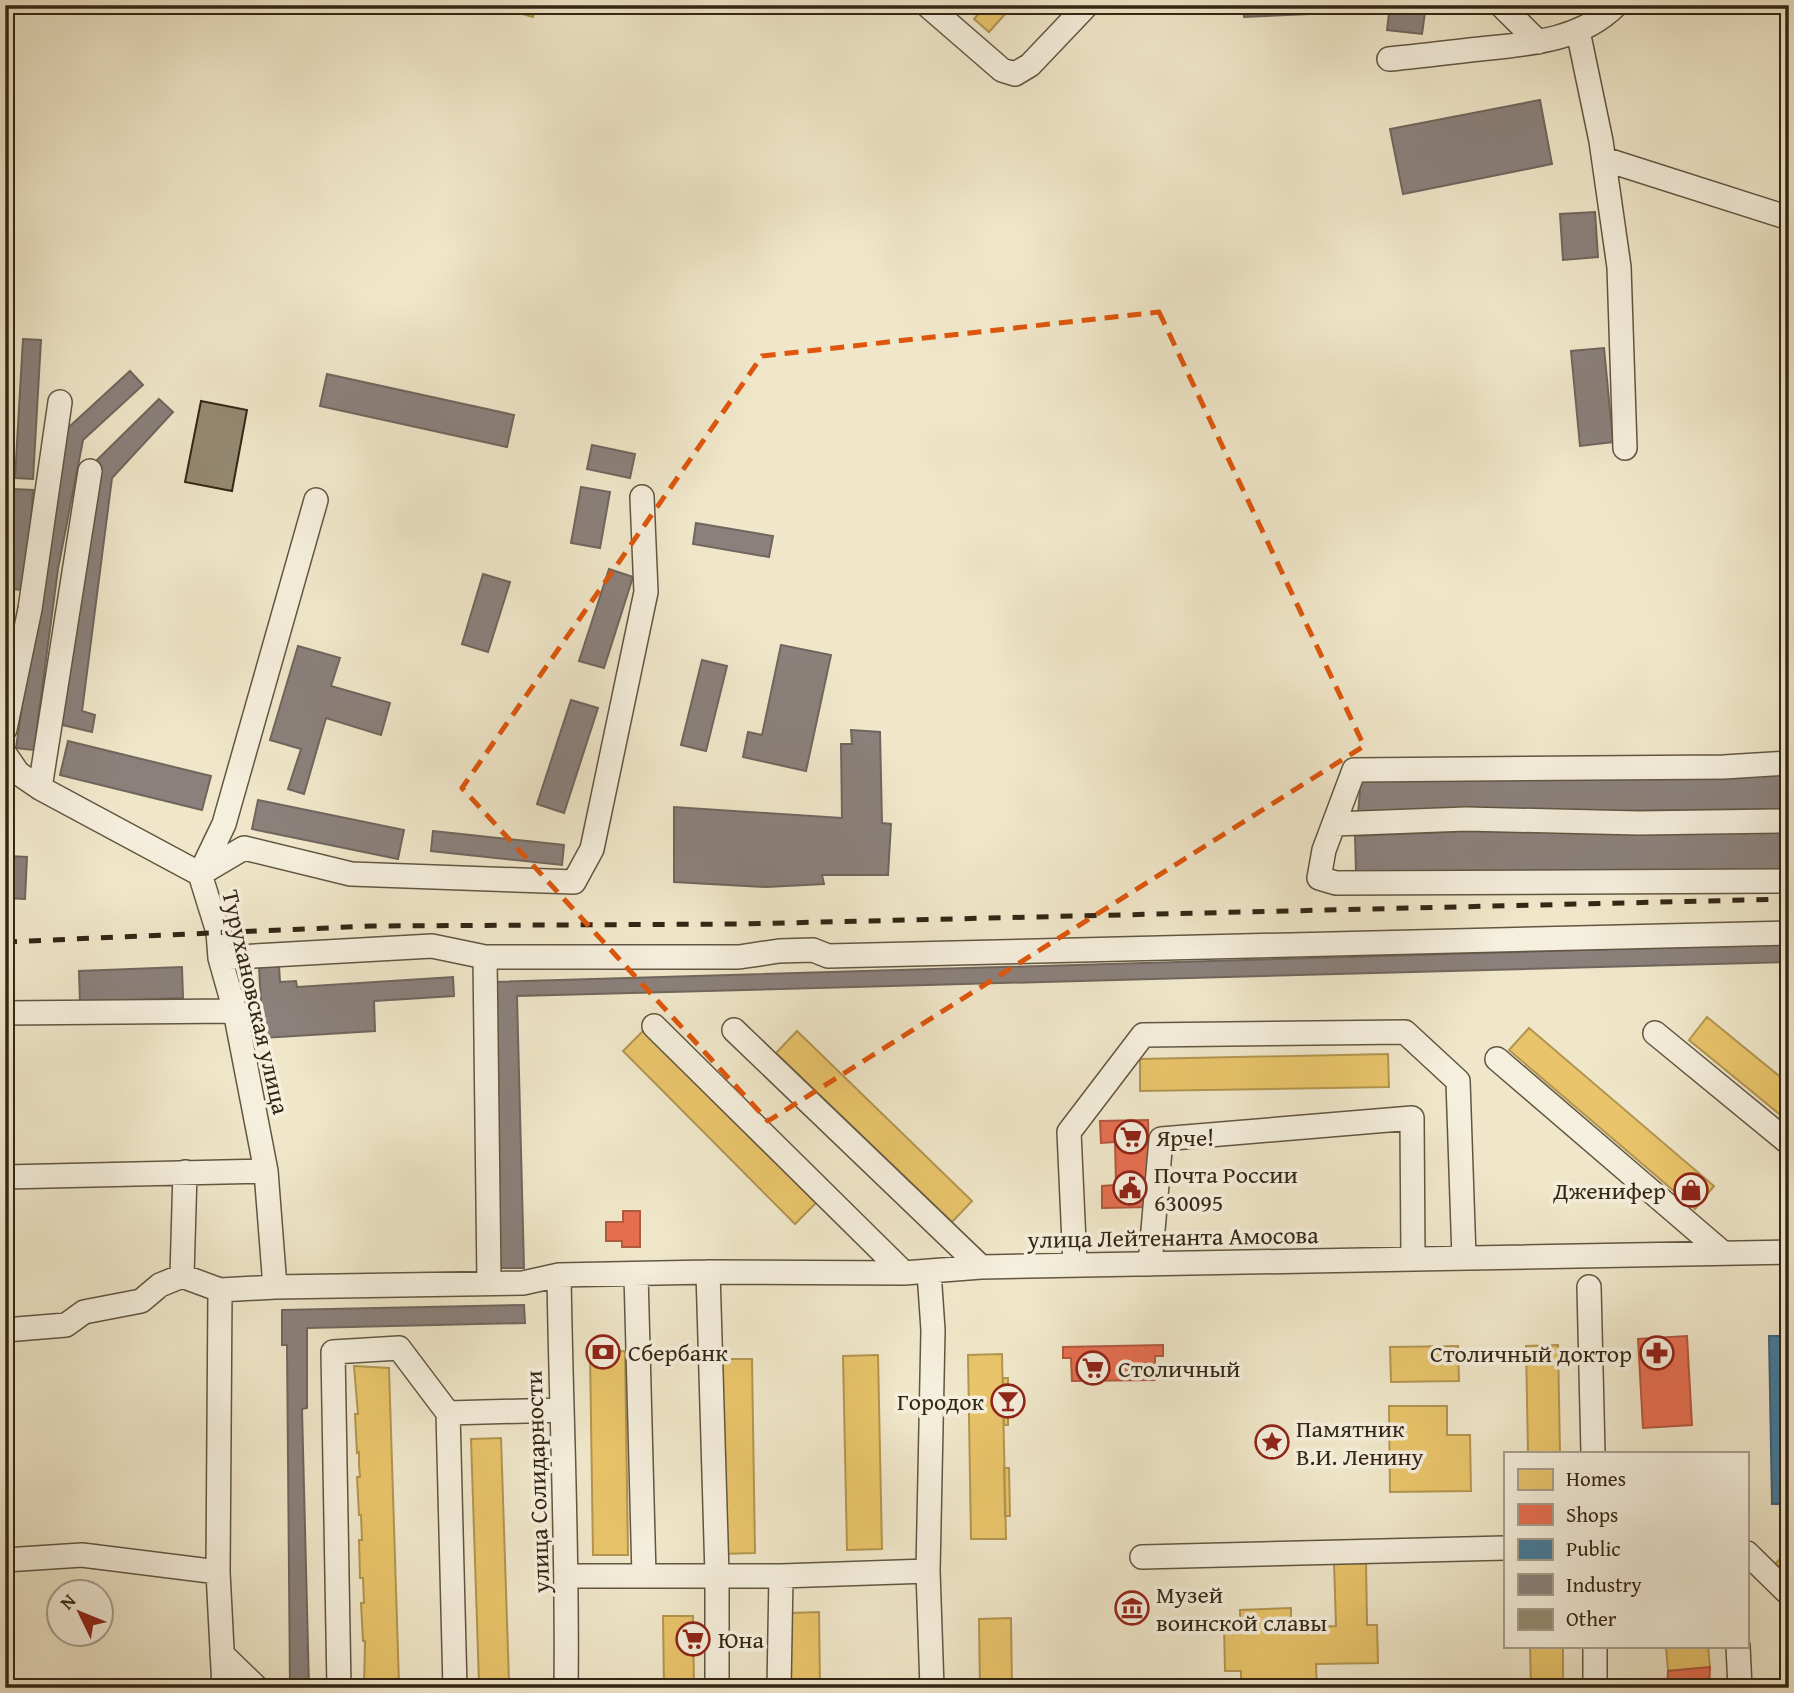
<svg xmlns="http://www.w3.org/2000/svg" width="1794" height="1693" font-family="'Gentium Book Plus',serif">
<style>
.homes{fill:#e9c46a;stroke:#b29550;stroke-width:2}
.shops{fill:#e76f51;stroke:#b1593f;stroke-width:2}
.public{fill:#457b9d;stroke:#406274;stroke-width:2}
.industry{fill:#8a817c;stroke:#70665d;stroke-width:2}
.building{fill:#958a73;stroke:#332615;stroke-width:2}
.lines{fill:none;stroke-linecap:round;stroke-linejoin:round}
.minor-casing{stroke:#625642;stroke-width:26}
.minor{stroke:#f5efdd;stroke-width:23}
.rail{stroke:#332615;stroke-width:5;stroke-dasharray:12 12;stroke-linecap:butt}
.marked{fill:none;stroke:#df560c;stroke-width:5;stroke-dasharray:14 9;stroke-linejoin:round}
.labels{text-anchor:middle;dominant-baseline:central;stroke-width:7;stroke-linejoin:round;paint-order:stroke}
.street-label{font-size:24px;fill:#332615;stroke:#f5efdd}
.poi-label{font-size:24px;fill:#332615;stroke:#f5efdd;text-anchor:start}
</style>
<rect width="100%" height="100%" fill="#f0e7ca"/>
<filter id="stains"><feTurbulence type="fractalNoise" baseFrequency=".00286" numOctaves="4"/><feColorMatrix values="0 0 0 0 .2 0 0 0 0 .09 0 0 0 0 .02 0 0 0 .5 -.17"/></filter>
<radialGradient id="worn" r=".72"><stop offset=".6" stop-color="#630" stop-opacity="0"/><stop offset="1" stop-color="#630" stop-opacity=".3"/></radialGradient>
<!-- homes -->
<path class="homes" d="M490,5H536L533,17Z
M986,5H997L1006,13L989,32L974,19Z
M1707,1017L1789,1084V1122L1689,1040Z
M1529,1028L1714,1186L1695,1209L1509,1050Z
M644,1030L816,1203L795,1224L623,1051Z
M797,1031L972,1201L952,1222L776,1053Z
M1388,1054L1389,1087L1140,1091V1059Z
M1558,1345L1560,1453H1528L1526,1346Z
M1458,1346L1459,1381L1391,1382L1390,1347Z
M625,1351L628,1555H593L590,1352Z
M1002,1354L1006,1539H971L968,1355Z
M878,1355L882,1549L847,1550L843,1356Z
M717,1359H752L755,1553L720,1554Z
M354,1366L389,1368L399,1685H383V1688H364L365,1641H363L361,1603H364L363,1578H360L359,1540H362L361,1515H359L357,1477H360L359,1465V1452L357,1453L355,1414H358Z
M1003,1378H1008V1425H1004Z
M1389,1406H1447V1435H1470L1471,1491L1390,1492Z
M501,1438L509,1682L479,1683L471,1439Z
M1004,1468H1009L1010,1516H1005Z
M1789,1550V1579L1774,1565Z
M1366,1561L1367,1625H1377L1378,1663L1316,1664L1317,1688H1241V1671H1225L1224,1628H1240V1610L1291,1608V1628L1336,1626L1334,1562Z
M819,1612L820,1688H790L789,1613Z
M663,1616H693L694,1688H664Z
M1011,1618L1012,1688H980L979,1619Z
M1530,1646H1563V1688H1531Z
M1666,1646H1708L1710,1667L1668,1671Z"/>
<!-- shops -->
<path class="shops" d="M1148,1120L1150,1207L1102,1208V1186L1116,1185L1115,1142L1101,1143L1100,1121Z
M623,1211H640V1247H622V1241H606V1222H623Z
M1687,1336L1692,1425L1643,1428L1638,1339Z
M1163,1345V1356H1155V1380L1072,1381L1071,1358H1063V1347Z
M1710,1667L1709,1688H1667L1668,1671Z"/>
<!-- public -->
<path class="public" d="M1769,1336H1789V1504H1772Z"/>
<!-- industry -->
<path class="industry" d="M1244,5H1333V13L1244,17Z
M1390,5H1426L1422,34L1387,30Z
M1540,100L1552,164L1403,194L1390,129Z
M1595,212L1598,257L1563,260L1560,214Z
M23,339L41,340L33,479L15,478Z
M1604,348L1613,442L1580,446L1571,351Z
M130,371L143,385L83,440L58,569L34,750L16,748L63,426L69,427Z
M327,374L514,415L507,447L320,406Z
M159,399L173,412L112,478L82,711L95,715L92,732L58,724L93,464Z
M592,445L635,454L630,478L587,469Z
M581,487L610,492L600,548L571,543Z
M13,489L33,490L27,590L7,589Z
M696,523L773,536L769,557L693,544Z
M609,569L633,577L604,668L579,661Z
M483,574L510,582L488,652L462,644Z
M781,645L831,655L806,771L743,757L748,732L762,735Z
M298,646L340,658L331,686L390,703L381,735L326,718L304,794L288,789L301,749L270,740Z
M702,660L727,666L706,751L681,745Z
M571,700L598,708L564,813L537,804Z
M851,730L880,732L882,823L891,824L888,875H822L824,884L766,887L674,882V807L842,818L841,744H852Z
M68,741L211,776L202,810L60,775Z
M1789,774V809L1358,814L1361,778Z
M258,800L404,830L398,859L252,829Z
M5,801L11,802L8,856L27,857L25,899L5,898Z
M433,831L564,845L562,865L431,851Z
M1468,831L1789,833V871L1736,873L1356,872L1355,836Z
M1789,944V962L517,996L524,1268H500L493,982Z
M279,966L280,982L296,981L297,987L453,977L454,996L374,1001L375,1031L263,1038L259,967Z
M182,967L183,998L80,1002L79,971Z
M524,1305L525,1323L307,1328V1408L302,1409L309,1688H290L287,1345H282V1310Z"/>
<!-- building -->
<path class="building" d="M201,401L247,410L232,491L185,482Z"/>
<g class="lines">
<defs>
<path id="minor" d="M927,5L1002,70L1015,74L1030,65L1087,5
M1501,5L1538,42
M1578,31L1601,141L1619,267L1625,448
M1389,59C1420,56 1450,52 1480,49C1528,44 1580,41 1616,5
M1604,159L1789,218
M5,729L30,609L60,402
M5,754L18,773L40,788L200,874L218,932L220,958L235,1011L266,1171L275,1287
M1789,763L1724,767L1354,770L1324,850L1319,878L1336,883L1789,881
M40,788L90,471
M1334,824L1466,819L1639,823L1789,821
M200,874L244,848L351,874L574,882L592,849L646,592L642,497
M200,874L224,824L316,500
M220,958L432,946L485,957
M5,1013L235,1011
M654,1026L904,1273
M734,1030L981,1267
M1655,1033L1789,1143
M1497,1059L1723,1253
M5,1177L266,1171
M1150,1264L1161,1139L1412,1118L1413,1259
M1075,1265L1069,1132L1143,1035L1405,1032L1458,1081L1464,1258
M708,1272L717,1575V1688
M929,1272L933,1330L928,1571L932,1688
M636,1274L644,1576
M559,1275C561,1413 568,1550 566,1688
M182,1276L185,1172
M489,1283L485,957H739L779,951L813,950L828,956L1789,933
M1589,1287L1593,1453
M5,1330L66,1325L84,1312L141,1301L160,1285L182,1276L220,1290
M448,1413L455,1688
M1747,1553L1789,1594
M1142,1557L1505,1548
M5,1560L82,1555L218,1572
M567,1576H781L928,1571
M1738,1646L1740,1688
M222,1654L257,1688
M224,1688L218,1572L220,1290L275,1287L523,1283L559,1275L708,1272L904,1273L981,1267L1789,1252
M339,1688L333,1352L399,1348L448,1413L561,1410
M779,1688L781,1576
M1595,1688V1646"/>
</defs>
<!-- minor casing -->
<use href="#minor" class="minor-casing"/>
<!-- minor -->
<use href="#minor" class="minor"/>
<!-- rail -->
<path class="rail" d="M5,942L372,926L739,924L1789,899"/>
</g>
<!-- marked area -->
<path class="marked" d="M1159,312L1364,746L768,1121L462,788L762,356Z"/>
<!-- icons -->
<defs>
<symbol id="supermarket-ring" viewBox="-11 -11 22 22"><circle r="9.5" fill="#f5efdd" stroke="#8f2418" stroke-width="1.5"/><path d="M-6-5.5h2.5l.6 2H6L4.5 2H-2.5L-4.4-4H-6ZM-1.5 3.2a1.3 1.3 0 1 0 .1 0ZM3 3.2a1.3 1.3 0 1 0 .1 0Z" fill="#8f2418"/></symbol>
<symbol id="civic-ring" viewBox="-11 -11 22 22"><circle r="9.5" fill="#f5efdd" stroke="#8f2418" stroke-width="1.5"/><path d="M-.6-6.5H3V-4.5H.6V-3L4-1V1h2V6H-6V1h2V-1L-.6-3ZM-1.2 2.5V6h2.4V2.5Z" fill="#8f2418"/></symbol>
<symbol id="shop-ring" viewBox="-11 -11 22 22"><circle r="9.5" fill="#f5efdd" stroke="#8f2418" stroke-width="1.5"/><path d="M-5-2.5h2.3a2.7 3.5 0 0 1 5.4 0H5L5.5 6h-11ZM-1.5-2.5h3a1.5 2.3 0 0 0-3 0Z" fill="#8f2418"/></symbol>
<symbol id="bank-ring" viewBox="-11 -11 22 22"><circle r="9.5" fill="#f5efdd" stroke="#8f2418" stroke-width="1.5"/><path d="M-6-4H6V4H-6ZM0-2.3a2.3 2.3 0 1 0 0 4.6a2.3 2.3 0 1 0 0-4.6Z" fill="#8f2418"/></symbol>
<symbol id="pharmacy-ring" viewBox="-11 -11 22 22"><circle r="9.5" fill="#f5efdd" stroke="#8f2418" stroke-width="1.5"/><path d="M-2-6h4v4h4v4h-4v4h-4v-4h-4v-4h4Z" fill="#8f2418"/></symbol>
<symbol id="bar-ring" viewBox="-11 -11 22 22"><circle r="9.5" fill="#f5efdd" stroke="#8f2418" stroke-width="1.5"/><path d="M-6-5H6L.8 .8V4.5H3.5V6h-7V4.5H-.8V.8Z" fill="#8f2418"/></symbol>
<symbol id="sight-ring" viewBox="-11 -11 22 22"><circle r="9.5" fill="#f5efdd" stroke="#8f2418" stroke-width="1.5"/><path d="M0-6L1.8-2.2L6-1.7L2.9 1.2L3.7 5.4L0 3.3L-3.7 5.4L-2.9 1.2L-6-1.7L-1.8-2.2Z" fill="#8f2418"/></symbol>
<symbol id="museum-ring" viewBox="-11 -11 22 22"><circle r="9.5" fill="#f5efdd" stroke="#8f2418" stroke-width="1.5"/><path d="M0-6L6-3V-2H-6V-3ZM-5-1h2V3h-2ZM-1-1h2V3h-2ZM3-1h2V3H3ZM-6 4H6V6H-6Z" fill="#8f2418"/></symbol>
</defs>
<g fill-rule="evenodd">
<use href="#supermarket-ring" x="1112" y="1118" width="38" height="38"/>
<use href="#civic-ring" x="1111" y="1169" width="38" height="38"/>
<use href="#shop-ring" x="1672" y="1171" width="38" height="38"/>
<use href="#bank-ring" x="584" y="1333" width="38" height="38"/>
<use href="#pharmacy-ring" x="1638" y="1334" width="38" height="38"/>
<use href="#supermarket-ring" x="1074" y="1349" width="38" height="38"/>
<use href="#bar-ring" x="989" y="1382" width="38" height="38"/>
<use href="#sight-ring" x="1253" y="1423" width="38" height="38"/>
<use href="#museum-ring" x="1113" y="1589" width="38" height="38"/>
<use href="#supermarket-ring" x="674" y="1620" width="38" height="38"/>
</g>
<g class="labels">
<!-- street labels -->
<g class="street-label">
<text transform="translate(256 1002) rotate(77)">Турухановская улица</text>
<text transform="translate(1173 1237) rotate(-1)">улица Лейтенанта Амосова</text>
<text transform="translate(537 1482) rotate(-92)">улица Солидарности</text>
</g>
<!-- poi labels -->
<g class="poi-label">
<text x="1156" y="1137">Ярче!</text>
<text x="1154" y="1174">Почта России<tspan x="1154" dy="28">630095</tspan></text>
<text x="1666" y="1190" text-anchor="end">Дженифер</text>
<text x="628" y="1352">Сбербанк</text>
<text x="1632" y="1353" text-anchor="end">Столичный доктор</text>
<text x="1118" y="1368">Столичный</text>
<text x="984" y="1401" text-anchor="end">Городок</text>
<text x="1296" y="1428">Памятник<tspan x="1296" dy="28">В.И. Ленину</tspan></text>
<text x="1156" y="1594">Музей<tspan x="1156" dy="28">воинской славы</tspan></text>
<text x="718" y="1639">Юна</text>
</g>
</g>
<!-- margin -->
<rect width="1794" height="1693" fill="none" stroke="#f0e7ca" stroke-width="28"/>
<rect x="7" y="7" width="1780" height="1679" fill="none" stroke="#332615" stroke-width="3.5"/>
<rect x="14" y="14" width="1766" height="1665" fill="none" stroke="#332615" stroke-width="2"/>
<!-- legend -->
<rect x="1504" y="1452" width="245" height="196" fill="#f5efdd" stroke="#a79f8d" stroke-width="2"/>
<rect x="1518" y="1469" width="35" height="21" fill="#e9c46a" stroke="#a79f8d" stroke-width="2"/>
<text x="1566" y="1486" font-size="21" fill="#332615">Homes</text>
<rect x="1518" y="1504" width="35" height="21" fill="#e76f51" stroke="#a79f8d" stroke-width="2"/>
<text x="1566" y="1522" font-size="21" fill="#332615">Shops</text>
<rect x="1518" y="1539" width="35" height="21" fill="#457b9d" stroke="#a79f8d" stroke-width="2"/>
<text x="1566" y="1556" font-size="21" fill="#332615">Public</text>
<rect x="1518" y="1574" width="35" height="21" fill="#8a817c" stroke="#a79f8d" stroke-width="2"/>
<text x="1566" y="1592" font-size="21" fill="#332615">Industry</text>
<rect x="1518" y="1609" width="35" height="21" fill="#958a73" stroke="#a79f8d" stroke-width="2"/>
<text x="1566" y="1626" font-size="21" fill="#332615">Other</text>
<!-- north arrow -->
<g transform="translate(80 1613) rotate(313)"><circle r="33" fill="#f5efdd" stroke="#a79f8d" stroke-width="2"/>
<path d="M0-5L12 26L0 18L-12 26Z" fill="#8f2418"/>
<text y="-10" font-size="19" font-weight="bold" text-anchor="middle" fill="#332615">N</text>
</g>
<rect width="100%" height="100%" filter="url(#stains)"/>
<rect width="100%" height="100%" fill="url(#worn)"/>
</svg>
